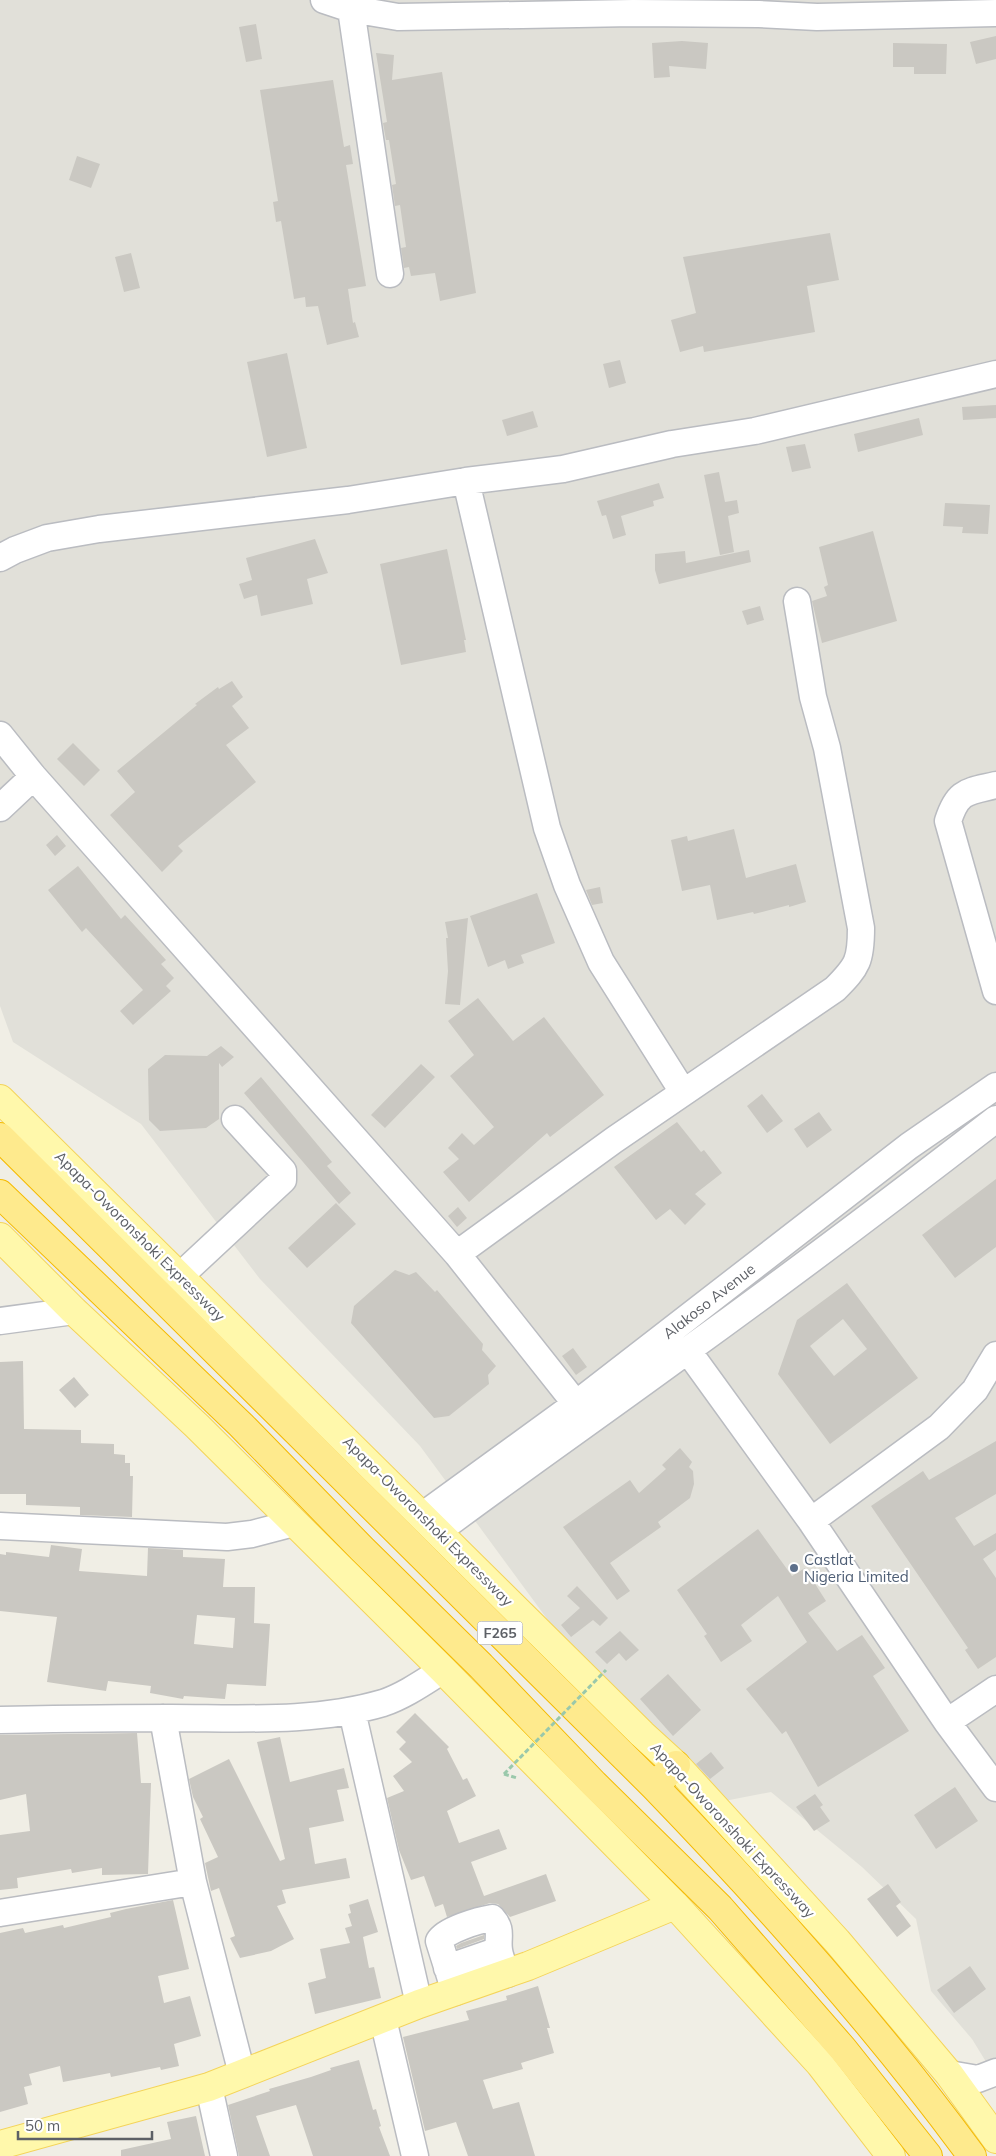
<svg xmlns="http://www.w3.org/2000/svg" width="996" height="2156" font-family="Mulish,sans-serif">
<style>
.industrial{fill:#e1e0d9}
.building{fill:#cac8c2;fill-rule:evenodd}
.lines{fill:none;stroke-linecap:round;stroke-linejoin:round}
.minor-casing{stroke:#babcc1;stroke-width:29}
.major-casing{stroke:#f4d45a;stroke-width:30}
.highway-casing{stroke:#f5ba00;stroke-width:30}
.path{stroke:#9ac8ab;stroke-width:3;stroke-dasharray:5 2.5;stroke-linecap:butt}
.minor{stroke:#fff;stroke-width:26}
.major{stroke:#fff8ab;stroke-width:28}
.highway{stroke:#feea8d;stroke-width:28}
.path-bridge{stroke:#9ac8ab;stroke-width:3;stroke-dasharray:5 2.5;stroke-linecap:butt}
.service-dot{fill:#5c6f8a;stroke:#fff;stroke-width:2}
.labels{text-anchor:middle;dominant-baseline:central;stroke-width:4.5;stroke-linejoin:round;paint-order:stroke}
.shield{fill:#fff;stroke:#8e9094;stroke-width:1}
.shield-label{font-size:14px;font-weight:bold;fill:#5d6066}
.street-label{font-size:15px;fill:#5d6066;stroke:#fff}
.service-label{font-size:15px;fill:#4e5e75;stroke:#fff;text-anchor:start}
</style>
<rect width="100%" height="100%" fill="#f0eee5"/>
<!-- industrial -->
<path class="industrial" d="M0,0H996V2078L972,2039L931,1991L916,1919L862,1867L771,1792L709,1804L556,1631L420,1446L260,1279L141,1124L13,1042L0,1006Z"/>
<!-- building -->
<path class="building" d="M256,24L262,59L246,62L239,27Z
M996,36V59L976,64L970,42Z
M682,41L708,43L706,69L669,66L670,77L654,78L652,43Z
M893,43L947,44L946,74H914V67H893Z
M376,53L394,55L392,80L442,72L476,293L440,301L435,273L411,276L409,267L404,268L401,248L406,247L400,205L395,206L392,185L396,184L389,140H386L383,123L387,122Z
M333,80L344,147L350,145L353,164L346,165L366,286L348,289L353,323L355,322L359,337L327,345L318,306L306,307L305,297L294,299L281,221L276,222L273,202L278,201L260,90Z
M77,156L100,164L91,188L69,180Z
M830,233L839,280L807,286L815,332L704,352L703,346L680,352L671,320L696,313L683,257Z
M131,253L140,288L124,292L115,257Z
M287,353L307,448L267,457L247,362Z
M620,360L626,383L609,388L603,364Z
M996,405V418L963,420L962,407Z
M533,411L538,427L507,436L502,420Z
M919,418L923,435L858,452L854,434Z
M805,444L811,468L792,472L786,447Z
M719,472L725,502L737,500L739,513L728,516L734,552L720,555L704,475Z
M659,483L664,498L653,501L654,506L621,516L626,535L613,539L606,515L602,516L597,501Z
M945,503L990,505L988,534L962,533L963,527L943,526Z
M873,531L897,621L822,643L812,601L827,596L824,587L828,585L819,547Z
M315,539L328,573L307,579L313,604L261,616L257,595L244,599L239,584L252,580L246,558Z
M447,549L466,640H464L466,652L401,665L380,564Z
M749,550L751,562L659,584L655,570V554L685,551L686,563Z
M760,606L764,620L747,625L742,611Z
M232,681L243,697L232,706L249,728L226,745L256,782L178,846L183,851L162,872L110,815L135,792L117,771L197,705L195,704L218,687L219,689Z
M73,743L100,770L84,786L57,759Z
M734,829L746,878L796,864L806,902L789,907V905L754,914L753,912L717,920L710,885L682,891L671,840L687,836L688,841Z
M57,835L66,846L55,856L46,845Z
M78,866L121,919L125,915L166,960L161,964L174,978L166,986L171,991L133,1025L120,1011L143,990L86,928L82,932L48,890Z
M600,887L603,903L592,905L586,890Z
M537,893L555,943L521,955L524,963L508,969L505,960L488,967L470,916Z
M468,918L460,1005L445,1004L448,971L446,938H448L445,922Z
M478,998L513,1041L544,1017L604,1095L550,1137L547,1133L469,1202L443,1172L459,1159L448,1148L462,1133L474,1145L494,1127L450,1076L474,1055L448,1021Z
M221,1046L234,1057L222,1067L219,1063V1119L206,1128L160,1131L149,1120L148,1069L165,1055L207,1056Z
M421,1064L435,1077L385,1128L371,1115Z
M261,1077L332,1162L327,1166L351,1193L339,1204L244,1093Z
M762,1094L783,1121L767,1133L747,1106Z
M819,1112L832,1130L807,1148L794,1129Z
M677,1122L701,1152L704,1150L722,1173L695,1194L706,1204L685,1225L670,1209L656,1220L614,1167Z
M996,1179V1247L955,1278L922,1235Z
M336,1203L356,1224L307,1268L288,1248Z
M458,1207L467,1218L457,1227L448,1216Z
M395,1270L409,1275L416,1272L435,1292L437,1290L483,1344L482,1350L496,1366L488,1375L489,1384L449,1416L434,1418L351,1323L354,1306Z
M847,1283L918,1378L830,1444L778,1374L797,1320ZM843,1319L867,1349L834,1376L810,1346Z
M573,1348L587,1367L576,1375L562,1356Z
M23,1361L24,1429L81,1430V1443L114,1444V1454L125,1455V1463H130V1476H133L132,1517L80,1515V1507L26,1505V1494H0V1362Z
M74,1377L89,1395L75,1408L59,1390Z
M996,1441V1494L955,1518L974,1546L996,1533V1550L983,1559L996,1578V1657L978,1669L965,1650L968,1648L871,1506L923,1471L929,1480Z
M680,1448L692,1462L689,1467L693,1471L694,1484L690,1498L658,1522L661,1527L610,1563L630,1591L617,1600L563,1527L630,1480L639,1493L666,1469L662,1465Z
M758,1529L792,1576L805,1568L826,1601L808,1613L837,1651L862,1635L885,1668L873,1676L909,1731L818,1787L786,1731L782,1734L746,1689L807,1642L778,1596L741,1625L752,1641L721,1662L704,1636L707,1634L677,1590Z
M51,1545L82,1549L79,1571L147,1576L148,1548L183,1550V1557L225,1559L223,1587H255L254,1623L270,1624L266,1686L227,1684L225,1699L184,1696L183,1699L150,1693L151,1686L108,1681L106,1691L47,1682L57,1617L0,1611V1554L6,1555V1552L49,1557ZM197,1615L235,1618L233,1648L194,1644Z
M577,1586L608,1618L600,1626L593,1620L571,1637L561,1625L580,1608L567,1596Z
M620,1631L639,1650L626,1661L619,1653L607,1664L595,1652Z
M668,1674L701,1710L673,1736L640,1699Z
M415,1713L449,1747L447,1749L463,1780L467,1778L476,1796L447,1811L459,1843L499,1829L507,1849L471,1862L484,1896L546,1874L556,1901L510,1917L498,1904L490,1903L447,1917L443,1904L435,1907L424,1876L411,1880L399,1850L387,1798L404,1791L393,1776L412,1762L399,1749L406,1742L396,1732Z
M137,1733L141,1783H151L148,1874L102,1875V1868L72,1873L71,1869L17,1878L18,1888L0,1890V1835L30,1831L26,1794L0,1800V1735Z
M280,1737L290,1782L344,1768L349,1788L337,1790L344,1821L309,1828L315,1864L346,1858L350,1878L282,1890L286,1903L277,1906L294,1939L271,1951L240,1958L230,1938L235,1936L219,1888L211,1891L205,1863L218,1857L200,1819L203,1817L193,1797L189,1779L229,1759L280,1861L285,1859L257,1742Z
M711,1752L724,1768L710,1779L696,1764Z
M955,1787L978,1821L936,1849L914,1815Z
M815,1794L823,1805L820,1807L830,1821L814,1831L796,1807Z
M888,1884L901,1902L896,1906L911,1926L897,1937L867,1899Z
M368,1899L378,1932L363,1937L369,1968L374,1967L381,1998L315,2014L308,1983L326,1978L320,1949L350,1943L345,1928L352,1926L348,1914L351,1913L349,1905Z
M173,1900L189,1969L158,1976L164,2003L190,1996L201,2036L174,2044L179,2066L161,2070L160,2067L111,2077L110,2073L63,2082L60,2066L29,2074L32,2085L24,2087L28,2104L0,2112V1933L23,1928L25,1933L63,1925L64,1928L111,1917L110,1913L126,1909Z
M484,1935V1939L457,1949L456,1946L461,1943Z
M970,1966L986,1989L954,2013L937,1990Z
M538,1986L550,2028H547L554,2053L521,2063L523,2069L483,2080L493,2109L519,2102L535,2156H468L456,2122L425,2131L403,2037L469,2020L466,2011L507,2000L506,1996Z
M359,2060L373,2110L376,2109L381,2126L379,2127L390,2156H313L296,2105L256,2116L270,2156H239L228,2105L270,2091L269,2089L311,2077L331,2070L330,2068Z
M196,2116L205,2156H121V2150L171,2139L167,2122Z"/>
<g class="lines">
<defs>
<path id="minor" d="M324,0L351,9L398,17L633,13L759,14L817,17L996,13
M351,9L390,274
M466,481L547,828L567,885L601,962L683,1092
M0,558L15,550L47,538L99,529L348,500L466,481L563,469L672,444L755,431L996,374
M0,735L33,776L457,1254L576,1404
M996,785C967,792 958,790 948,821L996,991
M0,808L33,777
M457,1254L614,1140L835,989C858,966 861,960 861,928L827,748L813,697L797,601
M180,1276L283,1180V1171L235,1119
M0,1321L74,1311
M688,1351L811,1521L947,1722L996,1788
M422,1516L576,1404L909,1146L996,1086
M811,1521L939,1427L975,1390L996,1355
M0,1526L227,1537L252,1534L294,1523
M437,1532C520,1470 605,1411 688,1350C792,1275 894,1198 996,1119
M352,1711L419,2004
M163,1718L193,1882L242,2074
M0,1720C57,1719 114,1718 171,1718C241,1718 315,1723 383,1703C404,1696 424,1682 443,1670
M947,1722L996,1689
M0,1913L193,1882
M447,1968L499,1950
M455,1992L439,1941C445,1930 479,1920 492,1918C503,1930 497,1937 499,1950C500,1958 504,1966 507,1974
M383,2019L415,2156
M949,2074L978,2079L996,2072
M209,2087L224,2156"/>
<path id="major" d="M0,1099L642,1734L676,1765L837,1941L949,2074L996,2139
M0,1237L74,1311L197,1426L443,1670L675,1905L820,2064L891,2156
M0,2145L209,2087L419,2004L528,1966L675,1905"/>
<path id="highway" d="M0,1137L654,1786C767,1903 876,2025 972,2156
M0,1194L241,1425L362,1549L481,1666L594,1784L720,1908L843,2049L928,2156
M654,1786L676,1765"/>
</defs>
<!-- minor casing -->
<use href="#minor" class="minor-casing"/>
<!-- major casing -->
<use href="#major" class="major-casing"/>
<!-- highway casing -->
<use href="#highway" class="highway-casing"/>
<!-- path -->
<path class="path" d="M504,1774L517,1778"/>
<!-- minor -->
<use href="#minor" class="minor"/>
<!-- major -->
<use href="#major" class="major"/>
<!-- highway -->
<use href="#highway" class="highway"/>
<!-- path-bridge -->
<path class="path-bridge" d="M504,1774L606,1670"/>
</g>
<!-- markers -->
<circle class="service-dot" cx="794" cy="1568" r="5"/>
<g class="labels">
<!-- shield labels -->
<rect class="shield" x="477.5" y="1621.5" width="45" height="23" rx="4"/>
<g class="shield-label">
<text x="500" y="1633">F265</text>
</g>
<!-- street labels -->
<g class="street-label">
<text transform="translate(140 1236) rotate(45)">Apapa-Oworonshoki Expressway</text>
<text transform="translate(709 1301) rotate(-38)">Alakoso Avenue</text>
<text transform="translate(428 1521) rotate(45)">Apapa-Oworonshoki Expressway</text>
<text transform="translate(733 1830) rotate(47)">Apapa-Oworonshoki Expressway</text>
</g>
<!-- service labels -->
<g class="service-label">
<text x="804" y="1559">Castlat<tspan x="804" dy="17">Nigeria Limited</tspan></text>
</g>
</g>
<!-- scale -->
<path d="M18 2131v8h134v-8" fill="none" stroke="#5d6066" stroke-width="2.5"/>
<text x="25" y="2131" font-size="15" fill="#5d6066" stroke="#ffffff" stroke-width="4" paint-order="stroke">50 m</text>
</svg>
